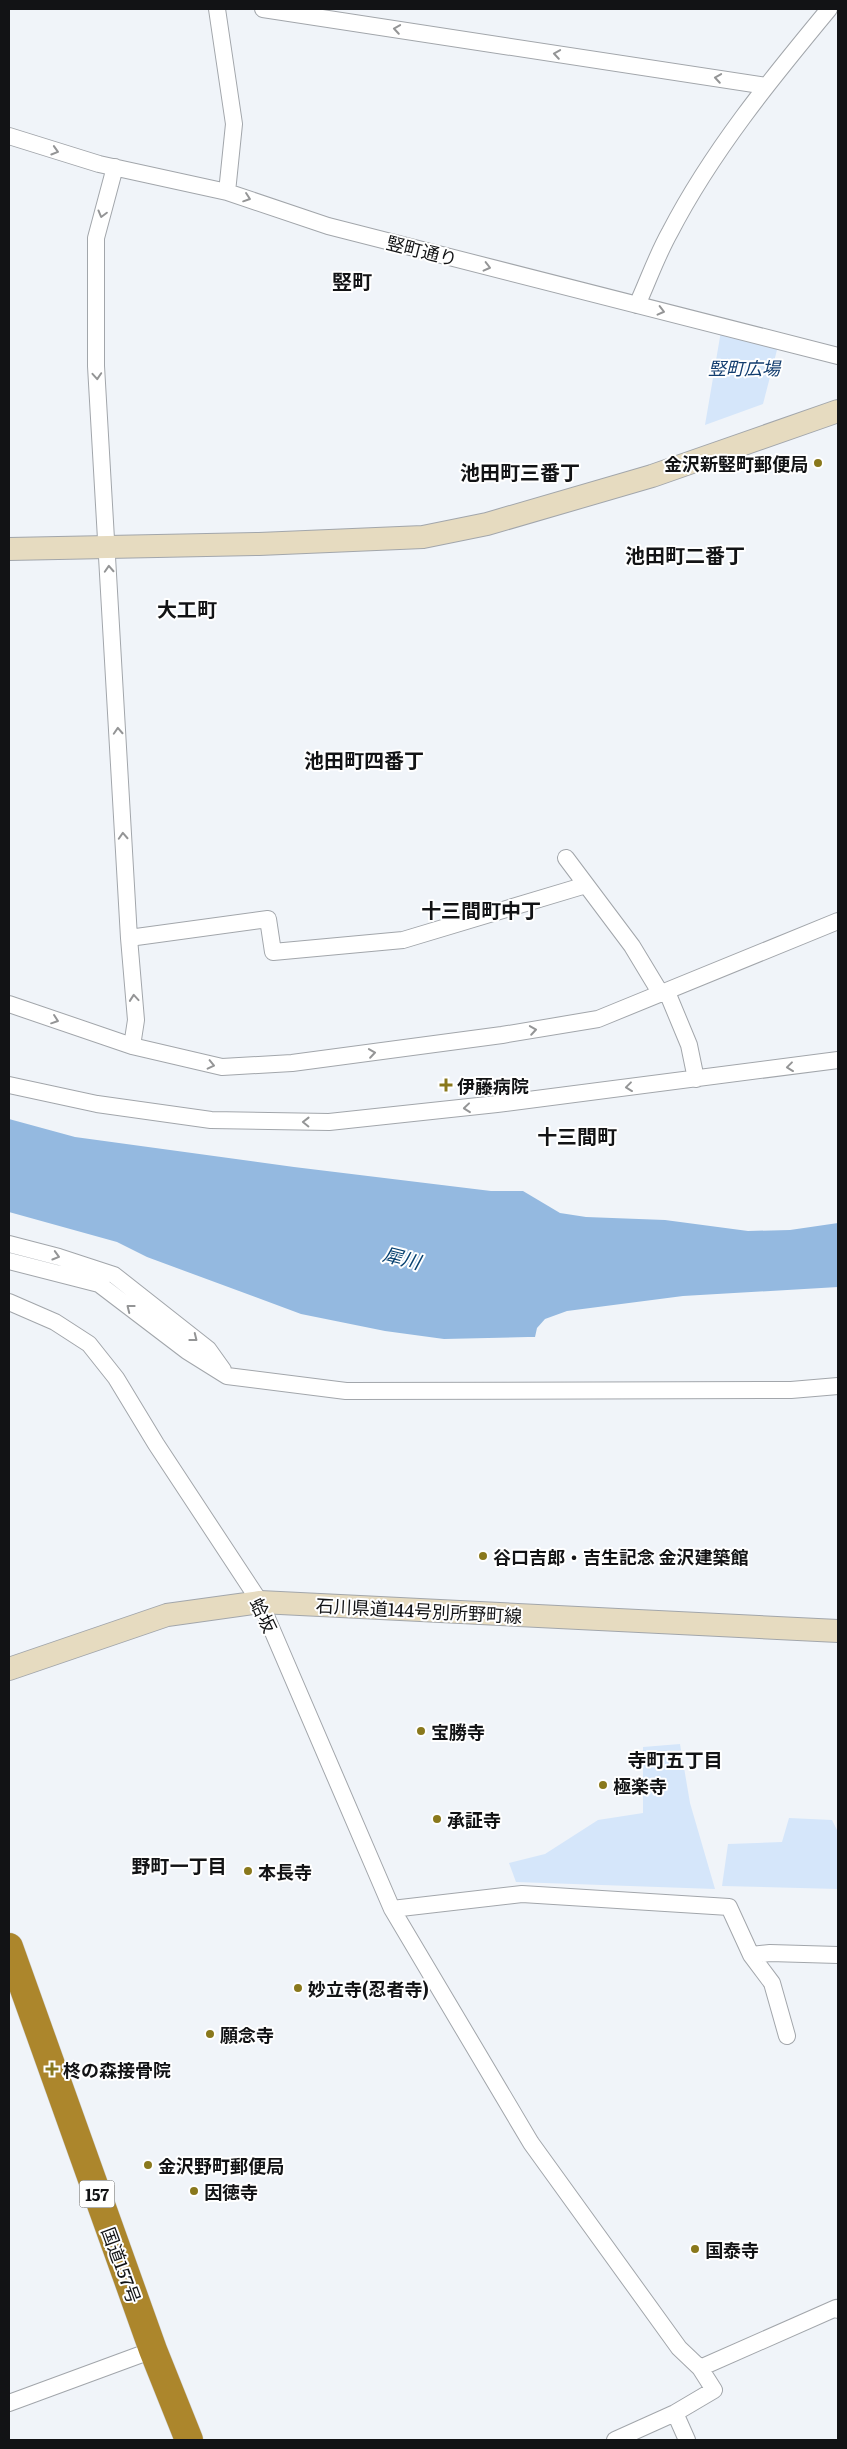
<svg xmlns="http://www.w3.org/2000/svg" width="847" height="2449" font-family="Literata,'Noto Sans JP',serif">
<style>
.green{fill:#d5e6fa}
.water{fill:#94b9e0}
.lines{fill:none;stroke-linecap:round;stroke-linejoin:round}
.street-casing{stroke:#a2a6ab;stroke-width:18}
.secondary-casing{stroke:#a2a6ab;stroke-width:24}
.highway-casing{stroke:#d0d0d0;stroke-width:29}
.street{stroke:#fff;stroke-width:16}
.secondary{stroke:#e6dbc0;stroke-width:22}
.highway{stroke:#ac862c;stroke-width:28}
.oneway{stroke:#949596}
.poi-dot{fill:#89781c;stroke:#fff;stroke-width:2}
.labels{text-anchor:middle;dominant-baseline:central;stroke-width:4;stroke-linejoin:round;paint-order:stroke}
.shield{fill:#fff;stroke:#595a5b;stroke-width:1}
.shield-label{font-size:16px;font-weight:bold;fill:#121315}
.street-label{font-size:18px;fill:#121315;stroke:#fff}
.park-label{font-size:18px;font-style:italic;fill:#123d6f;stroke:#fff}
.poi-label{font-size:18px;font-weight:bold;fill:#121315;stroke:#fff;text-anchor:start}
.water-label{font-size:19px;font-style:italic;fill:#074170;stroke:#fff}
.neighbourhood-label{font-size:19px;font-weight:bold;fill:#121315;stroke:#fff}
.quarter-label{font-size:20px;font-weight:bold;fill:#121315;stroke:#fff}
</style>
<rect width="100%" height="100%" fill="#f0f4f9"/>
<!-- green -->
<path class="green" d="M721,331L778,346L763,404L705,425Z
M680,1744L690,1803L715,1889L516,1882L509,1863L545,1854L598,1820L643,1813V1747Z
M789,1818L832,1820L838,1832V1889L722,1886L728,1844L782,1842Z"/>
<!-- water -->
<path class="water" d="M9,1119L75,1137L294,1167L491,1191H523L560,1213L586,1217L665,1220L748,1231L790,1230L838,1223V1287L683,1296L567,1311L545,1319L537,1328L535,1337H528L444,1339L385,1331L301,1314L147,1257L117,1242L9,1212Z"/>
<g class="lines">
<defs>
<path id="street" d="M217,9L234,124L227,192
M263,9L766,86
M9,136L99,164L227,192L328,226L838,356
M115,167L96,238V366L129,938L136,1020L132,1046
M637,305C648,281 657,255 670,232C712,151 771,79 829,9
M566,858L632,946L661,994
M129,938L268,919L273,952L403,940L586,885
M667,992L689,1045L696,1079
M9,1004L132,1046L222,1067L292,1063L502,1035L598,1019L838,921
M9,1085L97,1104L211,1120L329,1122L497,1104L838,1060
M9,1244L59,1257L114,1275L208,1349L223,1370
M9,1261L99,1284L187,1351L227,1376L346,1391L791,1390L838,1386
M9,1302L55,1322L89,1344L116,1378L156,1444L260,1602L392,1909L531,2143L679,2348L700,2368L714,2390L675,2413L615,2440
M392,1909L522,1894L729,1907L751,1955L772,1983L787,2036
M751,1955L770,1953L838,1955
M700,2368L836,2308L838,2310
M9,2403L153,2350
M675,2413L687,2440"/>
<path id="secondary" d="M9,549L259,544L423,537L487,524L652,476L838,411
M9,1669L167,1615L260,1602L838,1631"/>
<path id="highway" d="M9,1947L153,2350L189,2440"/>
</defs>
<!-- street casing -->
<use href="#street" class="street-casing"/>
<!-- secondary casing -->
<use href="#secondary" class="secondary-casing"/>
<!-- highway casing -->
<use href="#highway" class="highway-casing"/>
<!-- street -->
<use href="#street" class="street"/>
<!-- secondary -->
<use href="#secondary" class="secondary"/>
<!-- highway -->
<use href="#highway" class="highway"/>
</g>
<!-- one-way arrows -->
<defs><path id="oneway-chevron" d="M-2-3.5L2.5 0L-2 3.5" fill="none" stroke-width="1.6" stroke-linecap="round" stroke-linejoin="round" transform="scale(1.25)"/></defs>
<g class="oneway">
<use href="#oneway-chevron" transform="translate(397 29) rotate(-171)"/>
<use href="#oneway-chevron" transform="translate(557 54) rotate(-171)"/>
<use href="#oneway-chevron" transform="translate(718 78) rotate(-171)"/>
<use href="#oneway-chevron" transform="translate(55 151) rotate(17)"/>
<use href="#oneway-chevron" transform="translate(247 198) rotate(19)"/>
<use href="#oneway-chevron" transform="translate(102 214) rotate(105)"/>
<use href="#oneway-chevron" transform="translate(487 267) rotate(14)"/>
<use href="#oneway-chevron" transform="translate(661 311) rotate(14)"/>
<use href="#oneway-chevron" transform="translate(97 376) rotate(86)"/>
<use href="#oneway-chevron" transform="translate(109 569) rotate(-93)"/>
<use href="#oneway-chevron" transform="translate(118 731) rotate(-93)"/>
<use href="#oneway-chevron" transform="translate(123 836) rotate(-93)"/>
<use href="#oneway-chevron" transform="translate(134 998) rotate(-95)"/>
<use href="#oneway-chevron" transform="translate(55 1020) rotate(19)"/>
<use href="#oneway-chevron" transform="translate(533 1030) rotate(-9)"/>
<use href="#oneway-chevron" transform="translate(372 1053) rotate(-8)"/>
<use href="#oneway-chevron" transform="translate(211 1065) rotate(13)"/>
<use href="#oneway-chevron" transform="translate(790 1067) rotate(173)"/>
<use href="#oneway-chevron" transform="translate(629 1087) rotate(173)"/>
<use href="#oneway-chevron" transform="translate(467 1108) rotate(174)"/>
<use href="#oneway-chevron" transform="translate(306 1122) rotate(-179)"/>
<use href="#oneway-chevron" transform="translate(56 1256) rotate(16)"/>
<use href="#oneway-chevron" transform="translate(130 1308) rotate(-142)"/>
<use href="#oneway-chevron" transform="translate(194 1338) rotate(38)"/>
</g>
<!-- markers -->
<g class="poi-dot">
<circle cx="818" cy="463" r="5"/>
<path d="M443.5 1077.5h5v5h5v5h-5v5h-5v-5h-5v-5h5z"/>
<circle cx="483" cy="1556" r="5"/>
<circle cx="421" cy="1731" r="5"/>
<circle cx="603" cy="1785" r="5"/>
<circle cx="437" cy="1819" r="5"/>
<circle cx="248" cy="1871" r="5"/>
<circle cx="298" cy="1988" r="5"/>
<circle cx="210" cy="2034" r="5"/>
<path d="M49.5 2061.5h5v5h5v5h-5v5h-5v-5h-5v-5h5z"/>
<circle cx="148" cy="2165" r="5"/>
<circle cx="194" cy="2191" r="5"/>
<circle cx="695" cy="2249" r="5"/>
</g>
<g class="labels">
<!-- shield labels -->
<rect class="shield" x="79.5" y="2180.5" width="35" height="27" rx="4"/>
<g class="shield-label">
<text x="97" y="2194">157</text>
</g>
<!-- street labels -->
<g class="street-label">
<text transform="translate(422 250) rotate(14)">竪町通り</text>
<text transform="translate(419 1610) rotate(3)">石川県道144号別所野町線</text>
<text transform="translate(264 1615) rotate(64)">蛤坂</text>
<text transform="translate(122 2265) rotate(70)">国道157号</text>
</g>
<!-- park labels -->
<g class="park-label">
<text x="744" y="367">竪町広場</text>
</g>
<!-- poi labels -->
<g class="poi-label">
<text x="808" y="463" text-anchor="end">金沢新竪町郵便局</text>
<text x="457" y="1085">伊藤病院</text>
<text x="493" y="1556">谷口吉郎・吉生記念 金沢建築館</text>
<text x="431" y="1731">宝勝寺</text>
<text x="613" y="1785">極楽寺</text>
<text x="447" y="1819">承証寺</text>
<text x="258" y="1871">本長寺</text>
<text x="308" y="1988">妙立寺(忍者寺)</text>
<text x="220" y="2034">願念寺</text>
<text x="63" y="2069">柊の森接骨院</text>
<text x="158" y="2165">金沢野町郵便局</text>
<text x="204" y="2191">因徳寺</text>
<text x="705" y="2249">国泰寺</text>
</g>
<!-- water labels -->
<g class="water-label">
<text transform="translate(402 1257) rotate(14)">犀川</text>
</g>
<!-- neighbourhood labels -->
<g class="neighbourhood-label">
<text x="675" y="1759">寺町五丁目</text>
<text x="179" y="1865">野町一丁目</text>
</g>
<!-- quarter labels -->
<g class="quarter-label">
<text x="352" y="280">竪町</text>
<text x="520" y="471">池田町三番丁</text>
<text x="685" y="554">池田町二番丁</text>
<text x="187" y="608">大工町</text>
<text x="364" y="759">池田町四番丁</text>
<text x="481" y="909">十三間町中丁</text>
<text x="577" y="1135">十三間町</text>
</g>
</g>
<!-- border -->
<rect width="847" height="2449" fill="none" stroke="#121315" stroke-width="20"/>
</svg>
